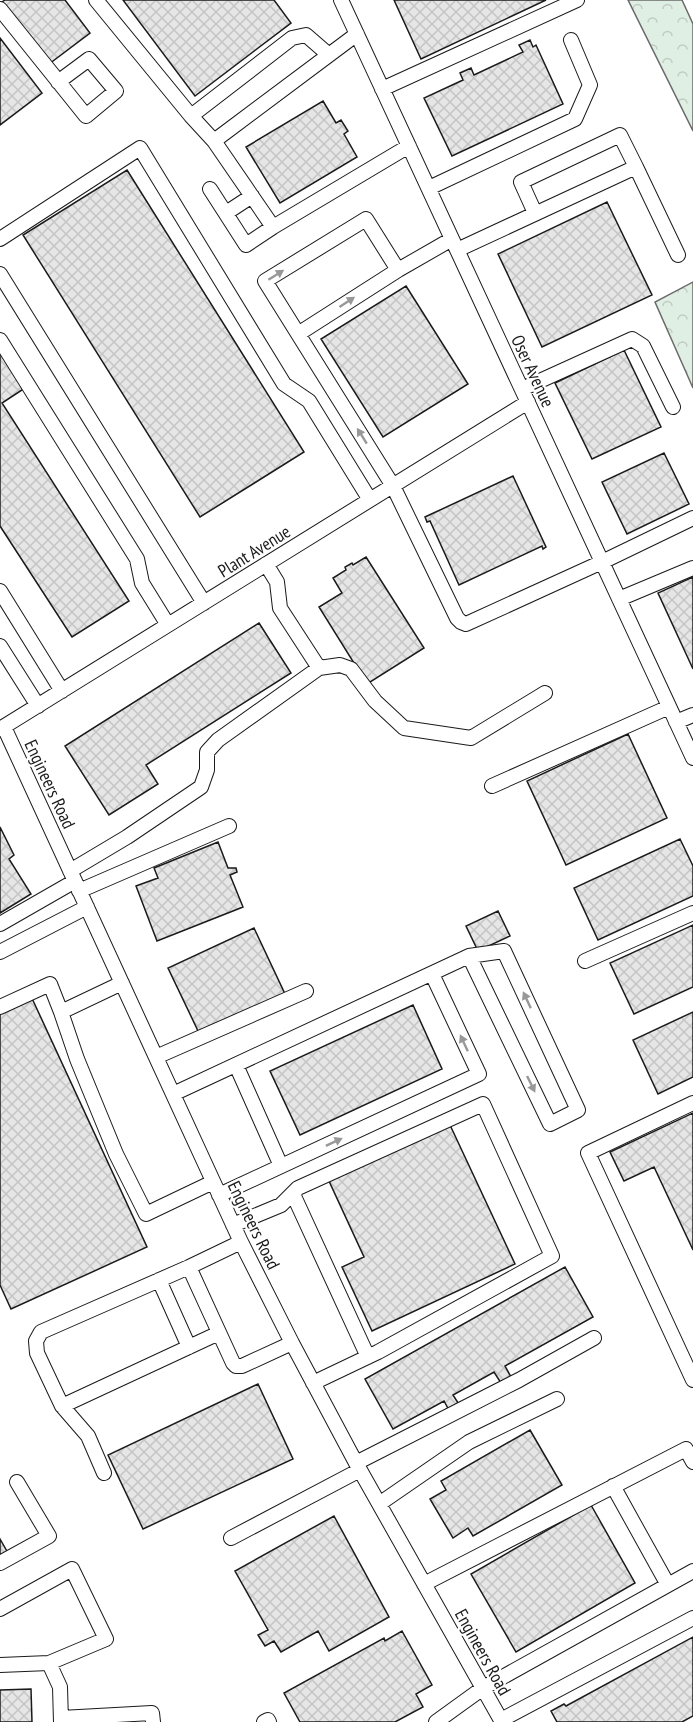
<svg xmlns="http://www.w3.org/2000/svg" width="693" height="1722" font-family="'PT Sans Narrow',sans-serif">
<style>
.forest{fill:url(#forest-crowns);stroke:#6a6a6a;stroke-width:1.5}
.building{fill:url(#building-cross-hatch);stroke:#1a1a1a;stroke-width:1.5}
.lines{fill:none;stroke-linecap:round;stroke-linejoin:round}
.minor-casing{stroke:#1a1a1a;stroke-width:16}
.minor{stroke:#fff;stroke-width:14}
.oneway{fill:#989898}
.labels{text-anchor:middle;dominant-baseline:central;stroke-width:4.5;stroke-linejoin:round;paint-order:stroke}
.street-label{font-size:18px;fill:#1a1a1a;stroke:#fff}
</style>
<defs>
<pattern id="forest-crowns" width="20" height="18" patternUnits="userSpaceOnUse" patternTransform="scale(1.5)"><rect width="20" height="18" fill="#e0efe3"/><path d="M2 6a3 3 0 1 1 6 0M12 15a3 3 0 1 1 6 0" fill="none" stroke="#c0ccc2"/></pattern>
<pattern id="building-cross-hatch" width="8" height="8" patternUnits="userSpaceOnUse" patternTransform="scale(1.5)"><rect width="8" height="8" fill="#e6e6e6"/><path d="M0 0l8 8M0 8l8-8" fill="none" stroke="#c5c5c5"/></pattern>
</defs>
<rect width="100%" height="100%" fill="#fff"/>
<!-- forest -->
<path class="forest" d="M628,0H682L693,24V131Z
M693,282V388L655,302Z"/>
<!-- building -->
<path class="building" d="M5,0H65L90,33L49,64L2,2Z
M123,0H274L291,23L195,96Z
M394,0H546L421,59Z
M0,38L42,93L0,125Z
M530,40L533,47L536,45L563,104L452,156L424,98L463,80L460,73L471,68L474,75L523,52L519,45Z
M323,101L336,123L341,120L348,131L344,134L357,157L280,203L246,147Z
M127,170L304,452L200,517L23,235Z
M607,202L652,295L542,347L498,254Z
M406,286L468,384L383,437L321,339Z
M0,350L25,388L2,403L129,601L72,637L0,526Z
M624,350L661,427L592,459L555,383Z
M664,453L689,504L627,534L602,482Z
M513,476L546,547L543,549L542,546L459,585L430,521L427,522L425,517Z
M366,557L424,648L367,684L319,607L342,593L333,578L346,570L345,567L352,563L353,565Z
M693,577V669L658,593Z
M259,623L291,673L146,765L158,784L109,815L65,746Z
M628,734L667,818L566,865L527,781Z
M0,827L14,855L9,859L31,894L0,913Z
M680,839L693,866V896L598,940L574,888Z
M218,842L228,868H236L237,872L230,875L243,907L157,941L136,886L158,878L154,868Z
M498,911L510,936L478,951L466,926Z
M693,925V987L634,1014L610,963Z
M254,928L285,994L199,1033L168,968Z
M30,994L147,1247L11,1309L0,1285V1008Z
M413,1005L442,1069L300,1135L270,1071Z
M693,1012V1077L658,1094L633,1040Z
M693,1113V1250L654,1167L624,1181L610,1152Z
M450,1125L515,1264L372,1331L342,1267L364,1257L329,1181Z
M565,1267L593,1317L505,1366L511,1377L501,1383L494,1372L453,1395L460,1406L450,1412L444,1401L393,1429L365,1379Z
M258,1384L293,1459L143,1529L108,1455Z
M530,1430L562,1485L473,1536L468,1528L453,1538L430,1499L446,1490L441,1481Z
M591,1505L635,1583L516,1652L471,1574Z
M334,1516L389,1617L329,1651L318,1631L281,1652L274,1641L265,1646L258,1635L268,1630L235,1571Z
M0,1539L8,1553L0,1558Z
M402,1631L432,1685L416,1694L423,1707L395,1722H300L284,1693L384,1638L385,1641Z
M693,1637V1716L682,1722H557L551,1711L564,1704L566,1706Z
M31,1689L32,1722H0V1690Z"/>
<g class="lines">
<defs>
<path id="minor" d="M96,0L191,116L214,141L357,34
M341,0L693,758
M0,9L86,116L116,91L89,59L58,82
M382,89L577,0
M191,116L292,38L306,35L329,55
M214,141L273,227L409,146
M429,188L575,119L590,85L571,40
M210,189L246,245L273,227
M226,213L252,196
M535,213L521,182L620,135L636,167
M0,239L140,148L284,384L309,401L370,500
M452,239L398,270L366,219L265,281L393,486L457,618L461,622L466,624L602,562L693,518
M457,250L636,167L678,255
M0,274L204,603
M298,334L398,270
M0,340L137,559L142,583L168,625
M522,389L632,339L643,346L673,407
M0,591L62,691
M619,599L693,568
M0,646L38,706
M319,668L340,665L351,669L375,701L404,728L471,738L545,693
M676,722L693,715
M4,727L241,1242L292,1343L356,1463L502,1722
M0,729L528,402
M492,786L669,707
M70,871L127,837L201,787L207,770V752L218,740L319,668L280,608L277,582L266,564
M79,891L229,826
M0,924L75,881
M0,952L87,907
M585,961L693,913
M0,1007L50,984L61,1012L122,983
M61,1012L77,1059L116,1154L146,1214L213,1182
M156,1057L306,991
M236,1065L281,1166
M173,1094L469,956L504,951L578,1110L550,1124L469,956
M693,1103L588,1153L693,1380
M293,1194L368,1357
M219,1195L479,1074L432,974
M233,1225L281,1205L298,1188L483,1104L552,1256L378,1352L313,1383
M241,1242L189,1267L233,1363L236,1366H242L292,1343
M159,1280L189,1347
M62,1406L219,1333
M356,1463L519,1380L594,1338
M104,1473L88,1436L62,1406L37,1353L36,1341L41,1332L189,1267
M613,1486L668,1585
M379,1504L469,1442L557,1399
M231,1538L360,1470
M0,1563L49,1536L17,1482
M424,1584L686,1449L693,1462
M0,1609L72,1569L106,1639L49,1663L60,1687L61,1722
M0,1665L49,1663
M61,1718L152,1713L153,1722
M501,1720L693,1618
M264,1722L268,1720L269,1722
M436,1722L483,1688L693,1571"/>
</defs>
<!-- minor casing -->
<use href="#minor" class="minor-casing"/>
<!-- minor -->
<use href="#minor" class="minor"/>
</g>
<!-- one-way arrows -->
<defs><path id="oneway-solid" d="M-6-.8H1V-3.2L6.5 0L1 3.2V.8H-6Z" transform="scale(1.5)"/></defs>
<g class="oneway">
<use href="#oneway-solid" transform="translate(276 275) rotate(-32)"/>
<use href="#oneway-solid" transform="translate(347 302) rotate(-33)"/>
<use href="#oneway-solid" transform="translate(362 436) rotate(-122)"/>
<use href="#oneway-solid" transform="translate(527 1000) rotate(-115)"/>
<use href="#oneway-solid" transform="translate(464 1043) rotate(-115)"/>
<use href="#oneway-solid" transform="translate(531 1084) rotate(64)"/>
<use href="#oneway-solid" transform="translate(334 1142) rotate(-25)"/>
</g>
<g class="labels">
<!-- street labels -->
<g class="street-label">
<text transform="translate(533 371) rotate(65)">Oser Avenue</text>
<text transform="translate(254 551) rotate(-32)">Plant Avenue</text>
<text transform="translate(50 784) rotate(65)">Engineers Road</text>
<text transform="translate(254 1225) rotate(64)">Engineers Road</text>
<text transform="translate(483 1652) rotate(61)">Engineers Road</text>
</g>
</g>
</svg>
